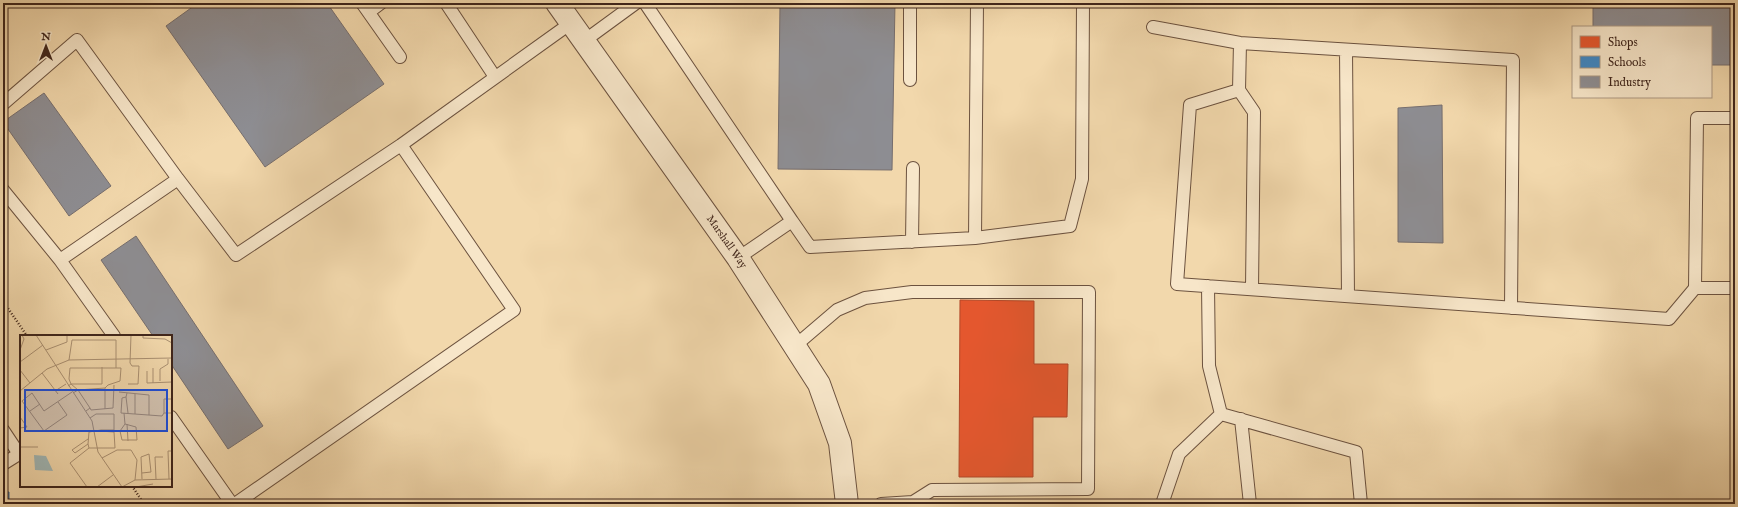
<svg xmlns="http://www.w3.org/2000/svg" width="1738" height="507" font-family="'IM FELL English',serif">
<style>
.shops{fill:#e4572e;stroke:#b24828}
.schools{fill:#3f88c5;stroke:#3f6a92}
.industry{fill:#8d8d92;stroke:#766e6e}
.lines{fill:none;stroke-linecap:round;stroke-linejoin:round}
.lane-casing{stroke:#6c523f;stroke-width:14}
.street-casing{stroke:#6c523f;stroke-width:24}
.path{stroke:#3f251b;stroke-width:2.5;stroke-dasharray:1 2;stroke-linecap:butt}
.lane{stroke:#f7e6c9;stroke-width:12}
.street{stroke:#f7e6c9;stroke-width:22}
.labels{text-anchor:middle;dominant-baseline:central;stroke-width:4;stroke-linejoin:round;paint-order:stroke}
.street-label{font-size:11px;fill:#3f251b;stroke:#f7e6c9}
.inset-road{fill:none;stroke:#aa9072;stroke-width:1}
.view{fill:#1d4ed8;fill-opacity:0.15;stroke:#1d4ed8;stroke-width:2}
.inset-edge{fill:none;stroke:#3f251b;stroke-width:2}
</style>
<rect width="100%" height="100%" fill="#f2d8ac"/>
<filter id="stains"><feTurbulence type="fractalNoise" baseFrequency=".005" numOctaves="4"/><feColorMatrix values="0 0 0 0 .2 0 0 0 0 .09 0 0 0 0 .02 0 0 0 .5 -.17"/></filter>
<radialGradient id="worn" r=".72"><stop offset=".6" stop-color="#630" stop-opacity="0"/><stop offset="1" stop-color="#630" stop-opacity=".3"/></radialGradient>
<!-- shops -->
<path class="shops" d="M960,300L1034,301V364H1068L1067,417H1033V477H959Z"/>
<!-- schools -->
<path class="schools" d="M3,492H9V504H3Z"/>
<!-- industry -->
<path class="industry" d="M198,3H327L384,84L265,167L166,26Z
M780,3H895L892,170L778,169Z
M1593,3H1735V65H1711V27H1593Z
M44,93L111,186L69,216L3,122Z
M1442,105L1443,243L1398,242V108Z
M136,236L263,426L228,449L171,364V336H153L101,260Z"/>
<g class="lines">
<defs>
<path id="lane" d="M362,3L400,57
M446,3L495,77
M645,3L792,221
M910,3V80
M369,12L381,3
M1153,27L1240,43L1513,60L1511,308
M584,41L636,3
M1240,43L1239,90L1190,105L1177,284L1669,319L1695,288
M1346,50L1348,296
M1239,90L1254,112L1252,289
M3,104L77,40L178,179L236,255L401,145L571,23
M1735,118H1697L1695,288H1735
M3,190L60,260L114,336
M975,238L977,3
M912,242L913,168
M738,258L792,221L810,247L975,238L1070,226L1082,179L1083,3
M60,260L178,179
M1208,286L1209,366L1221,414
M796,345L837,310L865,298L912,292H1089L1088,489L932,490L913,502L881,504
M1221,414L1356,452L1361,504
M171,417L232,504
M1241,419L1250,504
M3,430L19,454L3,464
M235,504L514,310L401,145
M1162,504L1179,454L1221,414"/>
<g id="street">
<path id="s1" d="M557,3L738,258L819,384L840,443L847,504"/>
</g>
</defs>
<!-- lane casing -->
<use href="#lane" class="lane-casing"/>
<!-- street casing -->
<use href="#street" class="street-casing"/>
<!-- path -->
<path class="path" d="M3,301L27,336
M132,486L144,504"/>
<!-- lane -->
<use href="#lane" class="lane"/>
<!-- street -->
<use href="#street" class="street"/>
</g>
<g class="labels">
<!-- street labels -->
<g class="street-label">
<text stroke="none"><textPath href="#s1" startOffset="293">Marshall Way</textPath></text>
</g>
</g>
<!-- overview -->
<g transform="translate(20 335)">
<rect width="152" height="152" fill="#f2d8ac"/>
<path d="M14,120L26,121L33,136L15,135Z" fill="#a0b7b6"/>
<path class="inset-road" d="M16,0L72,86L78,117L102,152M123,0V3L145,4L152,8M0,15L4,4L2,0M26,15L47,7V0M49,25L52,5H96V33M0,27L23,10M133,33V48M0,35L10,48M127,36V48L152,47M22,38L38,59M140,46V34L148,29V24M108,49H118L119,31H112L110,28L111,0M48,51L51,49H82V32M0,56L27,34L49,25L152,23M35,56L46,49M99,57L129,60V80M53,58L58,55L85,53L88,50L100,46L101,33H50L49,44L51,49L58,55L70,73M107,58L106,62L102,63L101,78L142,81L144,78M115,59V79M106,62L108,78M152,64H144V78H152M38,67L47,80L24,96L2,66L12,58L24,76L52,57M85,74V53M10,76L20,69M66,76L70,73L71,75L93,73L94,50M104,78L105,89L116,92L117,105H102L100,96L105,89M0,82L7,92L0,93M70,83L76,79H94V95H81L69,97L68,109L69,113H95L94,97L80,96M107,89L108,106M68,109L55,118L52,115L68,104M0,112H18M82,123L97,115H111L117,125L115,145M122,138L131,137L129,119L121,122L122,144M136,144L135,122H143M149,144L148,116H152M67,152L50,128L69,113M77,152L93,140M102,152L115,145L152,144M116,152L133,149"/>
<path class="view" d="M5,55H147V96H5Z"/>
<rect width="152" height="152" class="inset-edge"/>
</g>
<!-- margin -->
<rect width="1738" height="507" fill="none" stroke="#f2d8ac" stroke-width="16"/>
<rect x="4" y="4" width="1730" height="499" fill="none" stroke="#3f251b" stroke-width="2"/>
<rect x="8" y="8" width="1722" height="491" fill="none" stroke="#3f251b"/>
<!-- legend -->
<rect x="1572" y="26" width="140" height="72" fill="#f7e6c9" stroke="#ad9983"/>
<rect x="1580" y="36" width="20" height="12" fill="#e4572e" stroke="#ad9983"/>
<text x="1608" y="46" font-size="12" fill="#3f251b">Shops</text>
<rect x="1580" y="56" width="20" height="12" fill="#3f88c5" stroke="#ad9983"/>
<text x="1608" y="66" font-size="12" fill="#3f251b">Schools</text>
<rect x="1580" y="76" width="20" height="12" fill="#8d8d92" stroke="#ad9983"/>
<text x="1608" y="86" font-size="12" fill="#3f251b">Industry</text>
<!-- north arrow -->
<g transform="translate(46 46)" stroke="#f7e6c9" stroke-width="3" paint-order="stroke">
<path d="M0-3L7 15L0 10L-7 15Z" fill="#3f251b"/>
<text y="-6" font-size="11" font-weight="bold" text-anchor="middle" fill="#3f251b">N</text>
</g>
<rect width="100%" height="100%" filter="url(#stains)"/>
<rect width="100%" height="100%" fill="url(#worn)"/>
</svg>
